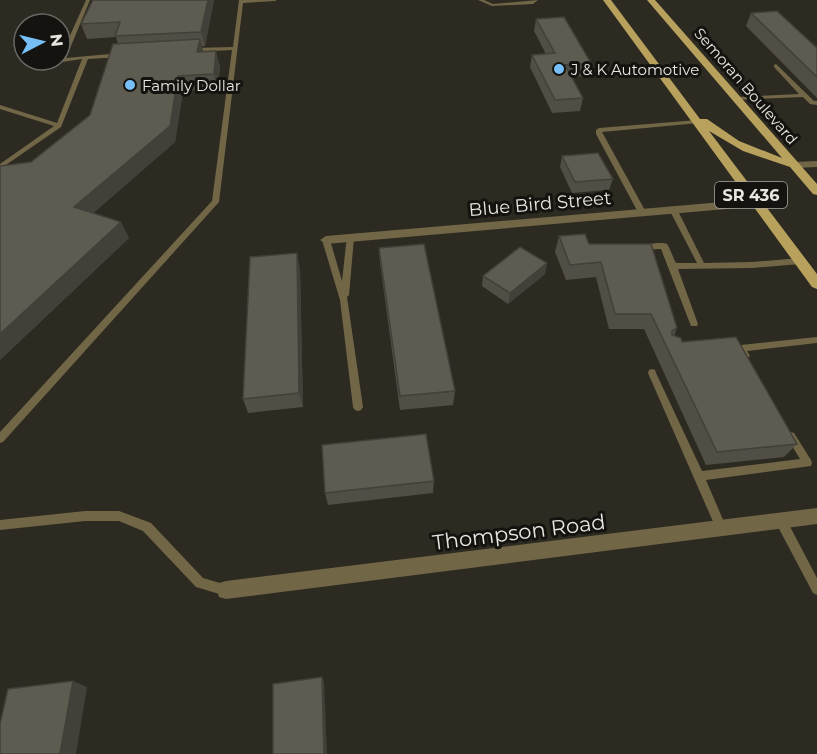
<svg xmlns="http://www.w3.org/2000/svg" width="817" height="754" font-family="Montserrat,sans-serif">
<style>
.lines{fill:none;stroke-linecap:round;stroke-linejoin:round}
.lane{fill:#716646;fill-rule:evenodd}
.street{fill:#716646;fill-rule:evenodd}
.primary{fill:#b7a15c;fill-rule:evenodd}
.wall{fill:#514e46}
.shaded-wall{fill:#424039}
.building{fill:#5e5b51;stroke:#424039;stroke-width:1.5}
.poi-dot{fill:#76c0f7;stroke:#14130f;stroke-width:2}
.labels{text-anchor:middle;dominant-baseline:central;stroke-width:6;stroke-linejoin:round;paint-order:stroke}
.far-poi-label{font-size:15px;fill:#e8e6e1;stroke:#14130f;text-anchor:start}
.far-street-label{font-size:15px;fill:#e8e6e1;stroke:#14130f}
.shield{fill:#14130f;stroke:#a8a7a2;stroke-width:1.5}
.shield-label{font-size:16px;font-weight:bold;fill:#e8e6e1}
.street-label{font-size:18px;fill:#e8e6e1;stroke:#14130f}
.near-street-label{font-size:21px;fill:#e8e6e1;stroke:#14130f}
</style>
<rect width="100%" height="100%" fill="#2d2a22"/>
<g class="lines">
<!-- lane -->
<path class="lane" d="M86,0H90L66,58L121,53L124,55L121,57L88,59L61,127L0,169V164L54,126L0,109V105L57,123L82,59L62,62L59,60Z
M239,0H277L275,1L243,3L219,202L3,442L0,443V432L212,201L232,50L192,52L189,50L192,48L233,47Z
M478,0H484L493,4L538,0L533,4L492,6Z
M776,64L814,101H817V105L810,104L803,97L735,100V98L737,97L799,94L774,67V65Z
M697,120L699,121V123L602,132L647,214L646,216H640L596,134V130L599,128Z
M671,209H674L678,211L704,263L752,262L800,258L804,261L800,264L752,268L678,269L698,324L697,326H691L661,249L640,250L636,247C640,245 662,241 667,244C669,246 674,260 676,263H697L670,211Z
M347,236H353L354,238L349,295L347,297L363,407L361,410L358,411L355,410L353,407L340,300L322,240L326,238L330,240L342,281Z
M817,337V343L747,351L750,356L746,359L743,358L737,348L741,345Z
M652,369L655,370L656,373L702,471L800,459L786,436L788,433L791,432L794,433L811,460L812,463L811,466L706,480L727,529L726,533L722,534L718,533L648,373L649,370Z
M85,511H119L151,523L203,578L230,586L232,590L230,594L226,596L196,587L143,531L119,521H85L0,530V520Z
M781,516L785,517L817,578V595L813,593L777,525L776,521L777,517Z"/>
<!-- street -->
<path class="street" d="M817,161V167L795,168L789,165L795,162Z
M757,199L763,203L761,206L326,244L320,240L326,236Z
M817,508V524L226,599L219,597L217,590L219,583L226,581Z"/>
<!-- primary -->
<path class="primary" d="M603,0H611L700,119H707L739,141L782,158L647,0H655L817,184V195L813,194L790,167L743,151L709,131L817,274V289L812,287Z"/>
</g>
<!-- wall -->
<path class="wall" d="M93,0H214L205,46H202L203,52L220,66L218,89L183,91L175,142L93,213L129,238L0,360V166L31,162L90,115L118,44L116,37L87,39L81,24Z
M751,13L817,48V98L746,26Z
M536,19L591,63L588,76L572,77L583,98L580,111L552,113L530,67L532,55L546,54L534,31Z
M562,156L613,179L609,190L572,193L560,167Z
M559,236L589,244L677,328L674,336L682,342L797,444L784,457L706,465L644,329H609L596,277L566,280L555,252Z
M379,248L455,391L453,405L400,410L380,263Z
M547,263L545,274L508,304L482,286L483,276Z
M300,269L303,407L248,413L243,399Z
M434,481L433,493L328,505L325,493Z"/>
<!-- shaded-wall -->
<path class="shaded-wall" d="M208,0H214L205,46L201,32Z
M200,39L204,54L197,52Z
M216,51L220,66L218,89L214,74Z
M178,76L183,91L175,142L82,223L74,207Z
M121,222L129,238L0,360V334Z
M297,253L300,269L303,407L299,393Z
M547,263L545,274L508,304L510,293Z
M322,677L324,682L327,754H324Z
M73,681L87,687L76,754H60Z"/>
<!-- building -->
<path class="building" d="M93,0H208L201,32L115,36L120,22L81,24Z
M777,11L817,48V77L751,13Z
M564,17L591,63L565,65L583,98L555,100L532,55L555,53L536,19Z
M200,39L197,52L216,51L214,74L178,76L170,126L74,207L121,222L0,334V166L31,162L90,115L113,44Z
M598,153L613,179L575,182L562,156Z
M585,234L589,244H651L677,328L672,331V335L681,338L682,342L736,337L797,444L717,452L651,314H615L601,262L570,265L559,236Z
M424,244L455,391L400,396L379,248Z
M520,247L547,263L510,293L483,276Z
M297,253L299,393L243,399L250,257Z
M426,434L434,481L325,493L322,445Z
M322,677L324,754H273V684Z
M73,681L60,754H0V724L8,689Z"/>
<!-- markers -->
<g class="poi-dot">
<circle cx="559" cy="69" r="6"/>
<circle cx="130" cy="85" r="6"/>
</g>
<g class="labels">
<!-- far-poi labels -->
<g class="far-poi-label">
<text x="571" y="69">J &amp; K Automotive</text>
<text x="142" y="85">Family Dollar</text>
</g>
<!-- far-street labels -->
<g class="far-street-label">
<text transform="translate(746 86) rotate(49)">Semoran Boulevard</text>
</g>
<!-- shield labels -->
<rect class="shield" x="715" y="182" width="72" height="26" rx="4.5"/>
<g class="shield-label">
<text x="751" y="195">SR 436</text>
</g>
<!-- street labels -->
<g class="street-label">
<text transform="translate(540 204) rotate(-5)">Blue Bird Street</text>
</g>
<!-- near-street labels -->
<g class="near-street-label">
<text transform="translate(519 532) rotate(-7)">Thompson Road</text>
</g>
</g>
<!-- north arrow -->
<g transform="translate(42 42) rotate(83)"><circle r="28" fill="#14130f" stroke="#696763" stroke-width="1.5"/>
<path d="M0-4.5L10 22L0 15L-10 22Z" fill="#76c0f7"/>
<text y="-9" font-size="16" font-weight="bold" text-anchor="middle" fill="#e8e6e1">N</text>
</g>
</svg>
